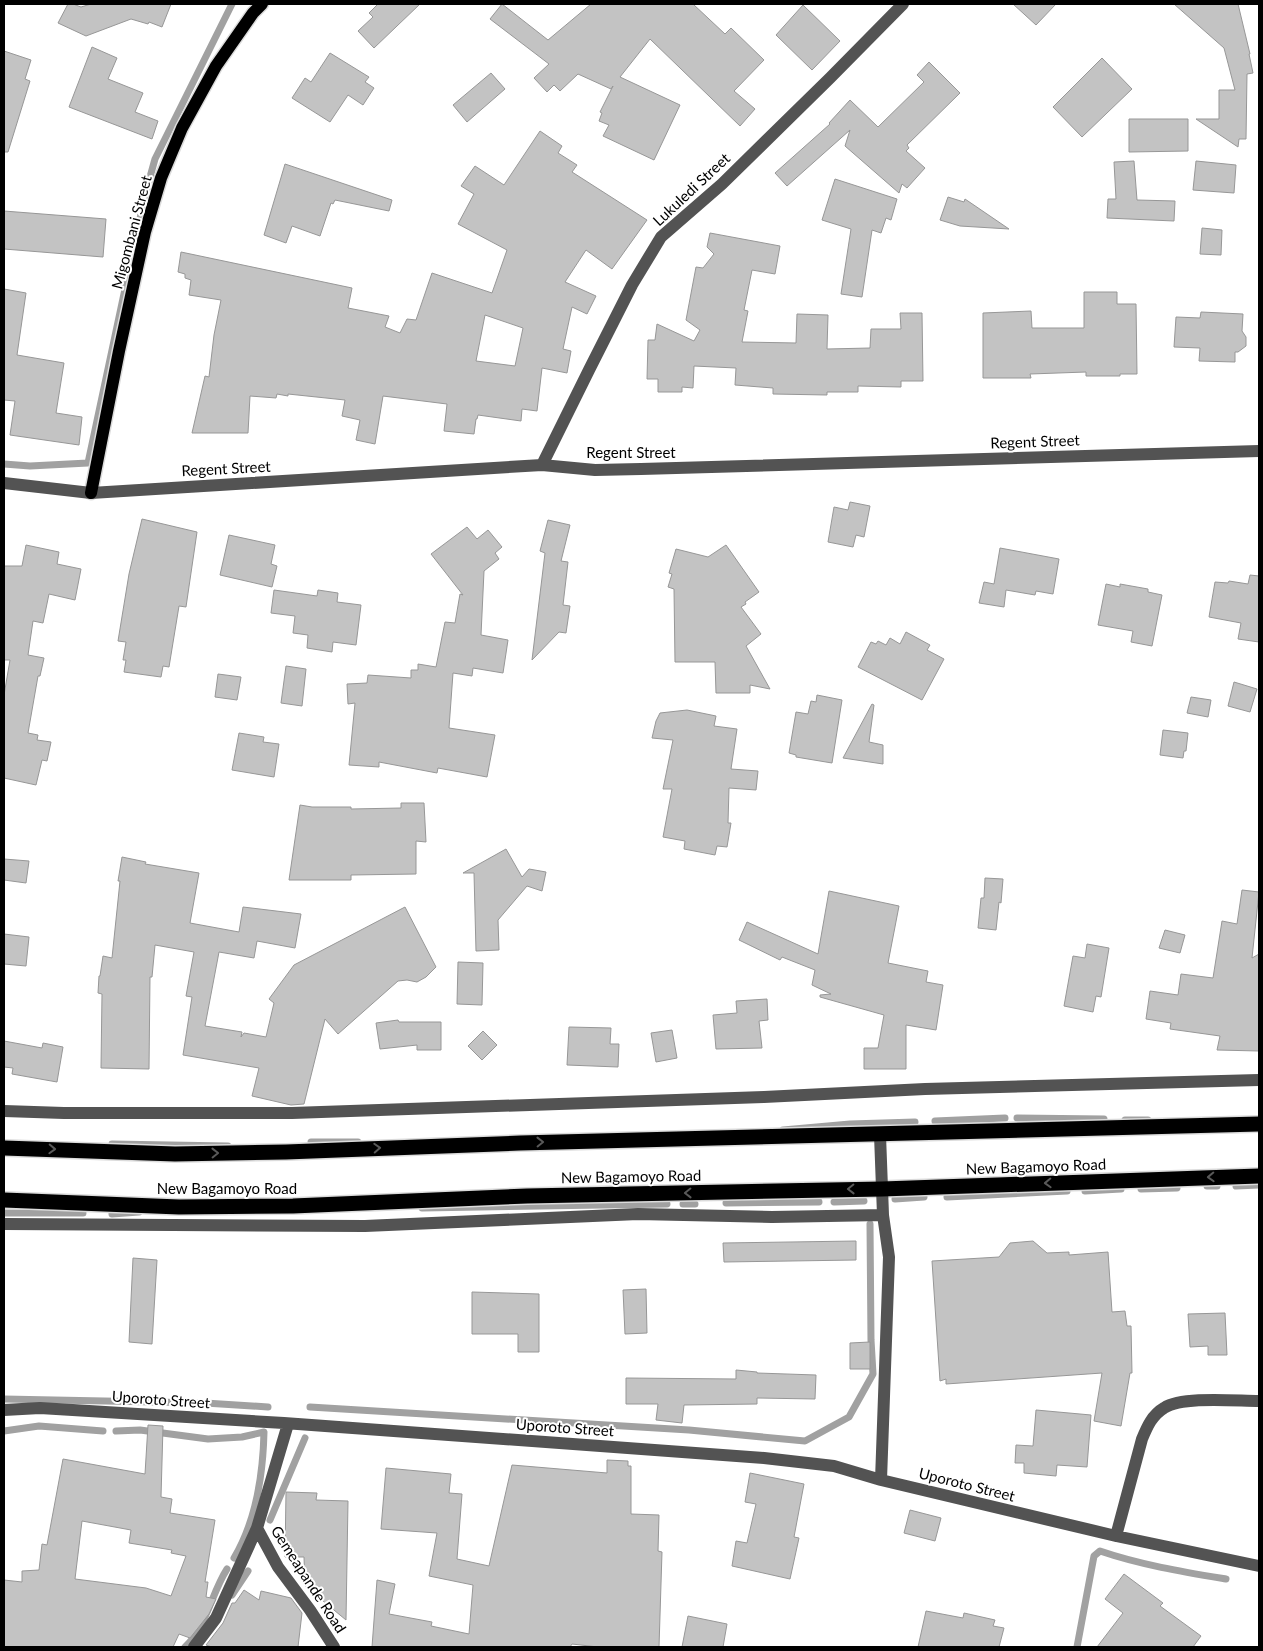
<svg xmlns="http://www.w3.org/2000/svg" width="1263" height="1651" font-family="Lato,sans-serif">
<style>
.lines{fill:none;stroke-linecap:round;stroke-linejoin:round}
.stream{stroke:#a1a1a1;stroke-width:7}
.building{fill:#c3c3c3;stroke:#979797;fill-rule:evenodd}
.major-casing{stroke:#dbdbdb;stroke-width:15}
.highway-casing{stroke:#dbdbdb;stroke-width:18}
.minor{stroke:#535353;stroke-width:12}
.major{stroke:#000;stroke-width:12}
.highway{stroke:#000;stroke-width:15}
.oneway{stroke:#595959}
.labels{text-anchor:middle;dominant-baseline:central;stroke-width:4;stroke-linejoin:round;paint-order:stroke}
.street-label{font-size:15px;fill:#000;stroke:#fff}
</style>
<rect width="100%" height="100%" fill="#fff"/>
<g class="lines">
<!-- stream -->
<path class="stream" d="M4,464L30,466L88,463L145,195L155,159L232,4
M1017,1118L1104,1119
M1125,1120H1148
M935,1121L1005,1118
M783,1130L850,1124L915,1122
M311,1142H358
M112,1144L228,1146
M1207,1186H1217
M1236,1186L1259,1185
M1141,1189L1177,1188
M1085,1191L1121,1189
M947,1197L1067,1191
M895,1199L924,1197
M834,1202L864,1201
M726,1203L819,1202
M683,1204H695
M422,1208L667,1204
M4,1213H83
M112,1214L139,1212
M4,1399L205,1403L268,1407
M310,1407L689,1430L805,1441L849,1417L873,1374L871,1340L870,1224
M4,1431L39,1426L103,1431
M116,1431L140,1430L208,1439L242,1437L264,1432C263,1475 256,1521 234,1558
M270,1520L305,1438
M232,1595L248,1571
M185,1647C207,1626 211,1594 227,1569
M1077,1647L1094,1556L1100,1551C1141,1565 1184,1572 1226,1579"/>
</g>
<!-- building -->
<path class="building" d="M68,4H73L81,7L91,4H171L162,27L149,22L148,24L131,19L86,36L58,23Z
M378,4H420L374,48L358,31L373,17L369,13Z
M502,4L548,40L591,4H693L725,34L731,28L764,60L734,91L755,109L740,126L650,39L620,77L680,105L654,160L603,136L609,125L599,121L602,113L600,112L613,86L611,89L578,74L560,91L554,85L547,92L534,78L549,64L490,19Z
M1013,4H1056L1036,25Z
M1174,4H1238L1250,54H1249L1253,73L1247,74L1246,139H1239L1238,147L1196,119H1219V90H1235L1224,48Z
M803,5L840,41L812,70L776,35Z
M92,47L117,58L108,79L143,93L135,112L158,121L152,139L69,107Z
M4,51L31,60L25,79L30,81L8,152H4Z
M330,53L369,77L365,82L374,88L363,105L348,95L330,122L292,98L305,78L311,82Z
M1102,58L1132,89L1082,137L1053,107Z
M929,62L960,93L907,145L909,148L906,151L925,168L907,188L902,184L899,193L845,146L850,130L787,186L775,173L830,124L829,123L850,100L878,127L924,82L917,75Z
M491,73L505,89L467,122L453,105Z
M1129,119H1188V151L1129,152Z
M540,131L562,146L558,153L577,165L572,172L647,220L612,269L586,250L565,282L596,296L587,314L572,307L563,349L571,351L567,373L542,368L537,411L522,409L521,421L478,415L477,419H476L474,434L444,431L447,404L383,396L375,444L356,440L360,420L342,416L345,400L288,394V396L277,394L276,398L250,396L248,433H192L205,376L209,377L214,335L221,300L189,295L191,280L185,278V274L178,272L181,252L352,288L348,308L389,316L385,327L400,333L407,319L416,320L432,273L492,293L507,250L458,224L474,194L461,186L475,166L504,185ZM485,315L523,328L515,366L476,361Z
M1134,161L1137,200L1175,201L1174,221L1107,218L1108,199H1116L1114,162Z
M1196,161L1236,165L1234,193L1193,190Z
M285,164L392,200L389,211L335,200L333,204L331,203L320,236L292,226L286,243L264,235Z
M835,179L897,199L891,220L886,218L881,233L872,230L862,297L841,294L851,229L822,220Z
M948,197L964,202L965,199L1009,229L960,226L940,220Z
M4,211L106,219L103,257L4,249Z
M1202,228L1222,230L1221,255L1200,254Z
M710,233L780,246L775,274L752,270L744,310L748,311L742,342L796,343L797,314L828,315L827,349L870,348L871,329H901L900,313H922L923,381H901V387L858,386V392H827V395L773,394V388L735,385L736,368L694,366L693,388L682,387V392H658V379H647L648,340H655L657,324L694,341L700,330L686,320L696,267L703,268L714,254L707,247Z
M4,289L26,293L17,355L64,363L56,413L82,417L79,445L10,435L15,401L4,400Z
M1084,292H1117V304H1136L1137,374H1120V376H1086V372L1030,374L1031,378H983V313L1031,311L1032,328H1084Z
M1201,312L1243,314L1242,331L1246,337V346L1238,352H1235V362L1199,361L1200,348L1174,347L1176,317L1200,318Z
M850,502L870,506L864,537L856,535L853,547L828,542L834,507L848,510Z
M142,519L197,532L186,607L179,606L169,667L163,666L161,677L124,672L126,660H123L126,642L118,641L129,574Z
M548,520L570,525L561,561L568,562L563,605L570,606L566,633L559,632L532,660L545,553L540,551Z
M467,527L477,539L488,530L502,547L495,553L499,559L484,571L481,635L508,640L503,673L473,668L472,676L453,673L449,728L495,735L487,777L438,768L437,773L379,762V767L349,765L355,703L348,704L347,684L367,683L368,675L411,678V670H418V664L436,667L445,622L455,623L460,594L463,595L431,554Z
M229,535L275,545L271,564L277,566L272,587L220,575Z
M26,545L59,552L57,564L81,569L75,600L49,594L43,623L33,621L28,655L44,658L40,676H38L28,733L38,735L37,740L51,742L47,761L42,760L36,785L4,778V695L10,660H4V566H22Z
M726,545L759,592L745,602L746,604L741,607L761,634L746,646L770,689L750,685V693H716L715,662H675L674,589L668,587L672,574L669,573L676,549L708,557Z
M1000,548L1059,559L1053,594L1036,591L1035,595L1006,590L1004,607L979,603L984,582L994,584Z
M1250,575L1259,576V642L1238,639L1241,623L1209,617L1215,582L1228,583L1229,581L1248,584Z
M1106,584L1120,587V584L1148,589V592L1162,595L1152,646L1131,642L1133,631L1098,625Z
M274,590L317,596L318,590L338,593L337,602L361,605L356,645L333,642L332,652L307,648L308,635L293,633L295,616L271,613Z
M906,632L930,645L927,650L944,659L922,700L858,667L871,642L876,644L878,641L886,645L890,638L900,644Z
M286,666L306,669L302,706L281,703Z
M218,674L241,677L237,700L215,697Z
M1234,682L1257,689L1250,712L1228,706Z
M817,695L842,700L832,763L796,757V755L789,753L796,712L808,714L811,701L816,702Z
M1191,697L1211,700L1208,717L1187,713Z
M872,704L874,705L869,742L883,745V764L843,758Z
M687,710L716,716L714,726L737,729L731,769L758,771L756,790L729,788L728,823H731L727,847L717,846L715,855L684,849L685,841L663,837L672,789H663L673,740L652,738L656,721L660,713Z
M1163,730L1188,733L1186,751H1184L1183,758L1160,755Z
M239,733L264,737L263,742L279,744L274,777L232,770Z
M401,803H424L426,842L416,841V874L351,875V880H289L300,805L312,807H351V809L401,808Z
M506,849L522,877L529,869L546,872L542,891L527,886L498,920L499,950L476,951L474,873H463Z
M122,857L146,862L145,864L199,873L190,923L239,932L243,907L301,914L295,948L257,941L254,958L219,952L205,1026L242,1032L241,1037L244,1033L266,1037L274,1003L269,999L294,965L405,907L436,967L426,977L417,982L407,980L398,981L338,1034L325,1019L304,1104L291,1105L252,1096L259,1068L183,1055L192,997L186,996L194,952L155,945L152,977H150L149,1069L101,1068L102,994L98,993L99,976H100L103,956L112,958L120,881H118Z
M4,859L29,861L26,883L4,880Z
M985,878L1003,879L1001,903L999,902L996,930L978,928L981,898H984Z
M1242,890L1259,892L1252,958L1259,954V1051L1217,1050L1220,1036L1170,1029L1171,1023L1146,1019L1150,991L1178,995L1181,974L1213,978L1222,921L1237,924Z
M829,891L899,906L888,963L928,971L926,982L943,985L936,1030L906,1025V1069H864V1048H878L884,1015L820,997V995L831,994L812,985L815,970L782,957L780,960L739,940L747,922L818,954Z
M1165,930L1185,935L1180,953L1159,948Z
M4,934L29,937L26,966L4,964Z
M1087,944L1109,948L1101,997L1096,996L1093,1012L1064,1006L1073,956L1085,958Z
M458,962L483,963L482,1005L457,1004Z
M767,999L768,1020L759,1021L762,1048L716,1049L713,1015L737,1013L736,1001Z
M398,1020L399,1022H441V1050H417V1045L380,1049L376,1023Z
M569,1027L611,1028L610,1044H619L618,1067L567,1065Z
M672,1030L677,1058L656,1062L651,1033Z
M483,1031L497,1045L482,1060L468,1046Z
M4,1041L42,1048L43,1043L63,1047L57,1082L12,1074L13,1068L4,1067Z
M856,1241V1260L724,1262L723,1243Z
M1033,1241L1047,1253L1069,1252V1255L1108,1252L1112,1312L1125,1311L1127,1326H1131L1132,1373H1130L1121,1426L1094,1421L1102,1373L946,1384V1379L940,1381L932,1261L999,1257L1010,1243Z
M133,1258L157,1260L152,1344L129,1342Z
M646,1289L647,1333L625,1334L623,1290Z
M472,1292L539,1294V1352H518V1334H472Z
M1225,1313L1227,1355H1208V1346L1190,1347L1188,1314Z
M870,1342V1369H850V1343Z
M736,1370L757,1372V1373L816,1375L815,1399L757,1398V1404L684,1405L682,1423L656,1420L658,1404H626V1378L736,1379Z
M1036,1410L1091,1415L1087,1467L1057,1465L1056,1476L1024,1473V1463H1015L1016,1445L1033,1446Z
M148,1425L163,1426L161,1497L172,1499L170,1513L215,1520L205,1582H208L206,1597L216,1599L209,1614L190,1638L179,1634L173,1647H4V1580L22,1582V1571L39,1570L42,1544L47,1545L63,1459L145,1474ZM82,1521L131,1530L129,1543L172,1550L171,1553L186,1556L171,1596L146,1588L75,1579Z
M607,1460L628,1461V1466H631V1514L659,1515L658,1551L662,1552L659,1647H598L572,1644L570,1647H372L377,1580L395,1584L389,1614L432,1622L431,1626L469,1634L473,1585L429,1576L437,1533L381,1529L386,1468L451,1474L449,1493L462,1494L457,1559L489,1566L512,1465L607,1473Z
M750,1473L804,1484L794,1537L799,1538L790,1579L732,1566L736,1541L747,1543L756,1504L745,1502Z
M286,1492L317,1493L316,1500L348,1501L346,1620L305,1586L304,1557H285Z
M910,1510L941,1518L935,1541L904,1533Z
M1124,1574L1163,1603L1160,1606L1201,1636L1193,1647H1097L1123,1613L1105,1599Z
M244,1590L259,1600L261,1591L291,1598L302,1613L298,1647H212L206,1645L223,1623L232,1603H235Z
M926,1611L963,1618L964,1613L995,1620L993,1626L1004,1628L999,1647H918Z
M688,1616L727,1624L723,1647H682Z"/>
<g class="lines">
<defs>
<path id="major" d="M91,493L119,351L145,232L161,178L182,128L216,66L253,13L262,4"/>
<path id="highway" d="M4,1148L175,1154L286,1152L520,1143L1259,1124
M4,1200L179,1207L293,1206L527,1196L882,1189L1259,1176"/>
</defs>
<!-- major casing -->
<use href="#major" class="major-casing"/>
<!-- highway casing -->
<use href="#highway" class="highway-casing"/>
<!-- minor -->
<path class="minor" d="M542,465L589,370L632,285L661,237L722,184L830,78L903,4
M4,483L91,493L542,465L595,470L641,469L1259,451
M4,1111L64,1113H292L764,1097L925,1089L1259,1080
M880,1135L883,1215L889,1257L881,1480
M4,1224L365,1226L638,1214L772,1217L883,1215
M4,1410L40,1408L284,1423L764,1458L834,1466L881,1480L1116,1536L1259,1566
M257,1528L278,1567L310,1610L334,1647
M1116,1536L1142,1439C1147,1427 1152,1415 1164,1408C1183,1396 1235,1401 1259,1401
M194,1647L216,1618L257,1528L288,1424"/>
<!-- major -->
<use href="#major" class="major"/>
<!-- highway -->
<use href="#highway" class="highway"/>
</g>
<!-- one-way arrows -->
<defs><path id="oneway-chevron" d="M-2-3.5L2.5 0L-2 3.5" fill="none" stroke-width="1.6" stroke-linecap="round" stroke-linejoin="round" transform="scale(1.25)"/></defs>
<g class="oneway">
<use href="#oneway-chevron" transform="translate(540 1142) rotate(-1)"/>
<use href="#oneway-chevron" transform="translate(377 1148) rotate(-3)"/>
<use href="#oneway-chevron" transform="translate(52 1149) rotate(2)"/>
<use href="#oneway-chevron" transform="translate(215 1153) rotate(-1)"/>
<use href="#oneway-chevron" transform="translate(1211 1177) rotate(178)"/>
<use href="#oneway-chevron" transform="translate(1048 1183) rotate(178)"/>
<use href="#oneway-chevron" transform="translate(851 1189) rotate(179)"/>
<use href="#oneway-chevron" transform="translate(688 1193) rotate(179)"/>
</g>
<g class="labels">
<!-- street labels -->
<g class="street-label">
<text transform="translate(691 189) rotate(-43)">Lukuledi Street</text>
<text transform="translate(131 232) rotate(-75)">Migombani Street</text>
<text transform="translate(1035 441) rotate(-2)">Regent Street</text>
<text x="631" y="452">Regent Street</text>
<text transform="translate(226 468) rotate(-3)">Regent Street</text>
<text transform="translate(1036 1166) rotate(-2)">New Bagamoyo Road</text>
<text transform="translate(631 1176) rotate(-1)">New Bagamoyo Road</text>
<text x="227" y="1188">New Bagamoyo Road</text>
<text transform="translate(161 1399) rotate(4)">Uporoto Street</text>
<text transform="translate(565 1427) rotate(4)">Uporoto Street</text>
<text transform="translate(967 1484) rotate(14)">Uporoto Street</text>
<text transform="translate(309 1579) rotate(57)">Gemeapande Road</text>
</g>
</g>
<!-- border -->
<rect width="1263" height="1651" fill="none" stroke="#000000" stroke-width="10"/>
</svg>
